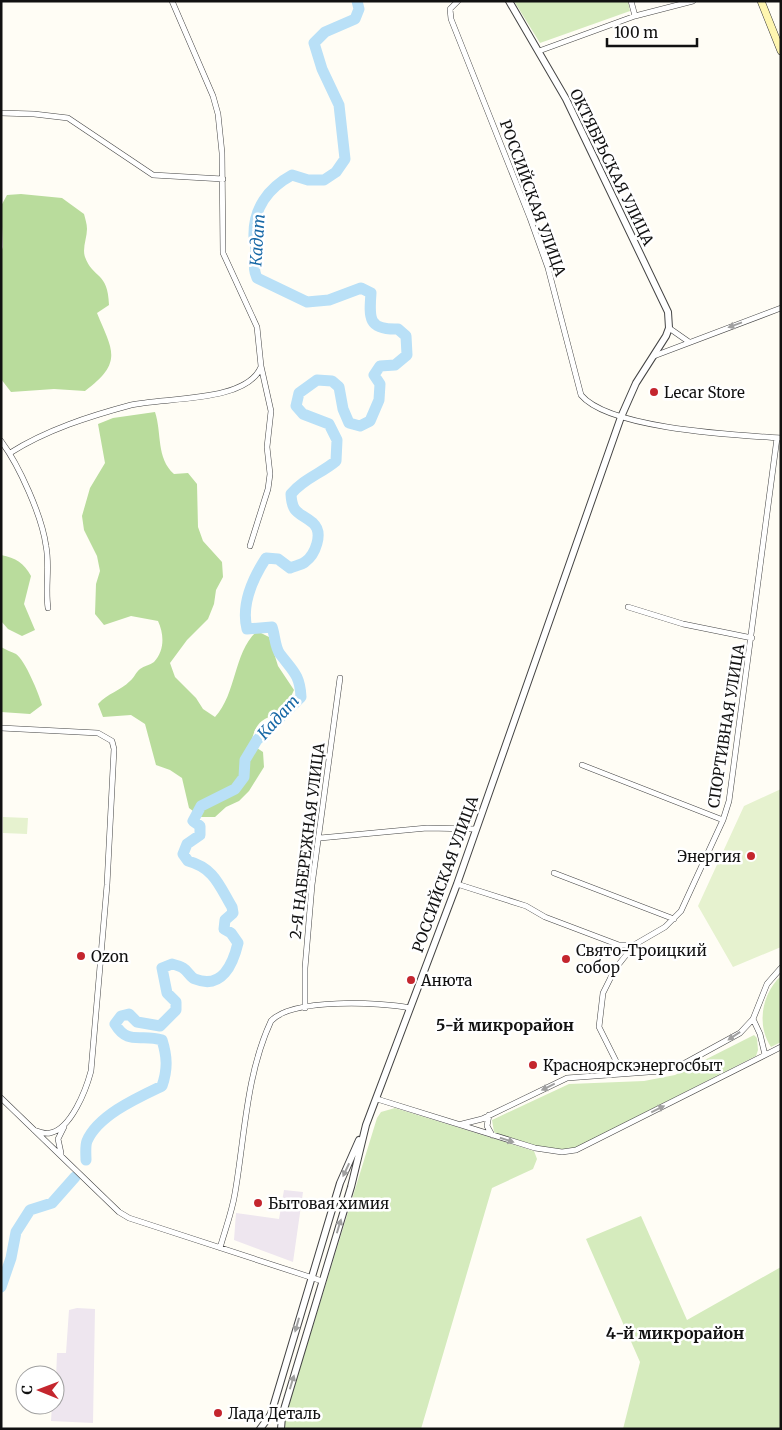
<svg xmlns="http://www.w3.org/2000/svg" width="782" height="1430" font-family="Merriweather,serif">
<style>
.industrial{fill:#eee6ef}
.green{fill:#d5ebbd}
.forest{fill:#b9dc9c}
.pitch{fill:#e6f2cf}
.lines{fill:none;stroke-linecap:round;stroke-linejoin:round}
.river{stroke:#b9e0f7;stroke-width:11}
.minor-casing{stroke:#444;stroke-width:6}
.tertiary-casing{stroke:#444;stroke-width:8}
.secondary-casing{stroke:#333;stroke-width:8}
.minor{stroke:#fff;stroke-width:5}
.tertiary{stroke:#fff;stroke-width:6}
.secondary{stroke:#fff6b0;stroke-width:7}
.oneway{fill:#a0a0a0}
.poi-dot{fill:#c4262e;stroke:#fff;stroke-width:2}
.labels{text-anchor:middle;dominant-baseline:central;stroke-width:5;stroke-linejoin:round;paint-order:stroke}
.street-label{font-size:15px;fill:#111;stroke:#fff}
.poi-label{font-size:15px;fill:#111;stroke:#fff;text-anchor:start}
.water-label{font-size:16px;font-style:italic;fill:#1768a6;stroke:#fff}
.neighbourhood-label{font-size:16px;font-weight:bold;fill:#111;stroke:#fff}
</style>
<rect width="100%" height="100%" fill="#fffdf5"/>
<!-- industrial -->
<path class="industrial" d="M284,1190L303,1192L293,1262L234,1240L236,1213L279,1219Z
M77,1308L95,1309L93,1423L51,1421L52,1405H55L57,1353H66L69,1310Z"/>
<!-- green -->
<path class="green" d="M514,1H628L630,11L540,43Z
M781,976V1042L771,1047C756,1025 762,993 781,976Z
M754,1035L757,1038L758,1050L756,1056L575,1148L558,1150L536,1146L498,1135L494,1132L492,1120L569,1084L644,1081L675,1075Z
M395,1108L534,1151L537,1159L533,1169L492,1188L421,1429H285L284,1420L377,1118L381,1112Z
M641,1216L687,1320L781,1267V1429H623L640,1362L586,1239Z"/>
<!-- forest -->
<path class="forest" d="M21,194L62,198L84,214C85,218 87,224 87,229C87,238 82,248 85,257C93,279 108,271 109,305L97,313C112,350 124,362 85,391L54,389L11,392L1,379V252L3,247L1,206L7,195Z
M155,412C162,433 156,458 174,474L188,473L197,484L198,527L203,541L222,562L223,577L216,590L214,604L208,619L187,640L170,663L175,677L196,698L203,709L215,717C237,693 233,653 257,631L269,637L278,666L294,690C292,694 290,700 286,704C270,723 257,712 251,744L263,752L264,767L249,791L239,801L226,807L215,817H201L189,808L182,778L170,770L156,765L145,724L131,715L103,717L98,704C108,693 120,691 130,681C134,678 136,672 140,669C144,666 150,665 154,662C165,650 164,634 158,621L131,616L104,625L95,614L96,584L100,571L97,556L84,530L82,516L90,488L105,463L98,424L113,418Z
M1,555C16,558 24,563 31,576L24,604L35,630L22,636L8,629L1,621Z
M1,647C6,650 12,652 16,654C25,660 39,694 42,705L30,714L1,712Z"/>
<!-- pitch -->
<path class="pitch" d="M781,789V947L733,967L698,906L744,806Z
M3,817L28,818L27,834L3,833Z"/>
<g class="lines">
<!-- river -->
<path class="river" d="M86,1160C86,1155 85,1146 87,1141C98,1115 139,1097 162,1086C168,1069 167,1056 162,1040C141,1033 128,1046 115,1024L121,1016L129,1014L137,1022L160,1026L176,1010V1002L167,993L162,968L172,964C176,965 180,966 183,968C188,971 190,977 195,979C222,990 233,964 238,943L231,933L224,929L225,920L233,913L232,907C219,885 214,868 188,861L183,854L187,844L200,835V826L193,821L201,806L235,789L244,777L245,760L257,740L301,697C300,675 293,671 280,654C275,648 275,635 272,627L247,629C241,605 253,578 266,558L278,559L290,568C294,566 301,565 305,562C315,555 324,533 313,523C300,512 292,515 291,494C303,479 322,473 336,461L337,440L329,424L303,414L296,406L299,393L317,380L332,381L339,387L343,409L349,423L360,426L370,421L379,400L380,384L374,375L380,366L395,365L407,355L406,336L398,329C368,330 369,318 371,293L361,288L329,300L307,302L257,278C252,266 256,265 256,253C256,247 255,242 254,237C253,209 268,188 292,175L308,180H324L336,172L345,159L339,105L322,69L314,43L325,32L355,19L359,9L357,1
M1,1287L11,1258L16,1232L30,1210L52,1203L75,1177"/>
<defs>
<path id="minor" d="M172,1L213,96L218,114L222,153L223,253L257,327L261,366L271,411L267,447L270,474L268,489L250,546
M458,1L450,9L451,19L530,218L548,268L581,395C609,429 736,435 781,438
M631,1L635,16
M539,51L635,16L693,1
M1,113L34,114L68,118L153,175L223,179
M669,328L689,342
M654,356L781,308
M1,441C19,465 42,516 46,546C50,566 45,587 48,608
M10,453C46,430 90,416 131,405C164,397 246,403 261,367
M628,607L683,624L752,638
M1,728L98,733L112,741L114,749L107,885L91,1071C86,1090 71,1129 50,1133C45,1134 39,1132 34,1130
M582,765L723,820
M320,838L427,828L475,829
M554,873L674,919
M457,884L526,906L545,917L619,945H634L665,927L681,911L723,820L729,801L777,438
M305,1008V968L312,885L340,678
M753,1019L760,1034L765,1055
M622,1073L599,1027L603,993L615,969L634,945
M1,1098L119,1212L129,1218L322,1281
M377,1099L535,1148L562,1152L576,1150L781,1047
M489,1115L487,1126L492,1135
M462,1124L482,1119L567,1078L662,1071L687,1062L740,1033L753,1019L767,984L781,968
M61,1153L58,1139L64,1127
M220,1248C225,1230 232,1212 235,1193C245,1135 246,1075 271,1021C292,998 380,1002 410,1008"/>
<path id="tertiary" d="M260,1429L271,1414L340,1183L359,1140
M281,1429L282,1416L351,1187L366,1125L457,884L621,417L636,383L666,336L669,328L668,312L566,99L509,1"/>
<path id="secondary" d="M761,1L781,51"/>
</defs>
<!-- minor casing -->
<use href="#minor" class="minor-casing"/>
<!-- tertiary casing -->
<use href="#tertiary" class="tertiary-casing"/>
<!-- secondary casing -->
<use href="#secondary" class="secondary-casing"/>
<!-- minor -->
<use href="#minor" class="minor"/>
<!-- tertiary -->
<use href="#tertiary" class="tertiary"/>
<!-- secondary -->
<use href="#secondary" class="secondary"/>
</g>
<!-- one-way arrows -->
<defs><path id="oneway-solid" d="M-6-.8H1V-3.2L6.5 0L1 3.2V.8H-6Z" transform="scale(1.25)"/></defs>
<g class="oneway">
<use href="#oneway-solid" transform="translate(735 325) rotate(160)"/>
<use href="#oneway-solid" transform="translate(734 1036) rotate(146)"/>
<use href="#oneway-solid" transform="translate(548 1087) rotate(154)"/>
<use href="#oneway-solid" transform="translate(658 1109) rotate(-26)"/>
<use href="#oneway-solid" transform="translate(507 1140) rotate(18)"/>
<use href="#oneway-solid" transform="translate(346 1170) rotate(115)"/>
<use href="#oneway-solid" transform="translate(339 1226) rotate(-73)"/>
<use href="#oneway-solid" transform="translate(297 1325) rotate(106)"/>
<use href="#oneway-solid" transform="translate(292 1382) rotate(-73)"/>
</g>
<!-- markers -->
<g class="poi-dot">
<circle cx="654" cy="392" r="5"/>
<circle cx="751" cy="856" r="5"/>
<circle cx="81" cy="956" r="5"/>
<circle cx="566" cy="959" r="5"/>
<circle cx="411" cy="980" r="5"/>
<circle cx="533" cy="1065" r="5"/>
<circle cx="258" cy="1203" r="5"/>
<circle cx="218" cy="1413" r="5"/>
</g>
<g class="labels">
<!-- street labels -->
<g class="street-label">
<text transform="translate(612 167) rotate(64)">ОКТЯБРЬСКАЯ УЛИЦА</text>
<text transform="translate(533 198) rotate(70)">РОССИЙСКАЯ УЛИЦА</text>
<text transform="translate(726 726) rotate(-81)">СПОРТИВНАЯ УЛИЦА</text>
<text transform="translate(307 841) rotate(-83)">2-Я НАБЕРЕЖНАЯ УЛИЦА</text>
<text transform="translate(445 874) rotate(-70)">РОССИЙСКАЯ УЛИЦА</text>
</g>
<!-- poi labels -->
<g class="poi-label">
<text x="664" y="392">Lecar Store</text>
<text x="741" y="856" text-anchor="end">Энергия</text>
<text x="576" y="950">Свято-Троицкий<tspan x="576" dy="17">собор</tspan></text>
<text x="91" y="956">Ozon</text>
<text x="421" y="980">Анюта</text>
<text x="543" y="1065">Красноярскэнергосбыт</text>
<text x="268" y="1203">Бытовая химия</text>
<text x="228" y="1413">Лада Деталь</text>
</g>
<!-- water labels -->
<g class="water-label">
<text transform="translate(257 240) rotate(-86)">Кадат</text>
<text transform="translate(278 717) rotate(-48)">Кадат</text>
</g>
<!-- neighbourhood labels -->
<g class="neighbourhood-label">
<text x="505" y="1025">5-й микрорайон</text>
<text x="675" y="1333">4-й микрорайон</text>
</g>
</g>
<!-- border -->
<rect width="782" height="1430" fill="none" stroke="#111111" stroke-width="5"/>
<!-- north arrow -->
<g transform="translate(40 1390) rotate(271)"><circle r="24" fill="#ffffff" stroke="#a0a0a0"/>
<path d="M0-4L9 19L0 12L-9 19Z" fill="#c4262e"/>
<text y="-8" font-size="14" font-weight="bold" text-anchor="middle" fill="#111111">С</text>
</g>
<!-- scale -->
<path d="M607 38v8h90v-8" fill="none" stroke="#111111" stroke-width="2.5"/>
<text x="614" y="38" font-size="15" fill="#111111" stroke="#ffffff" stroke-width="4" paint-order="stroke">100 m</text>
</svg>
